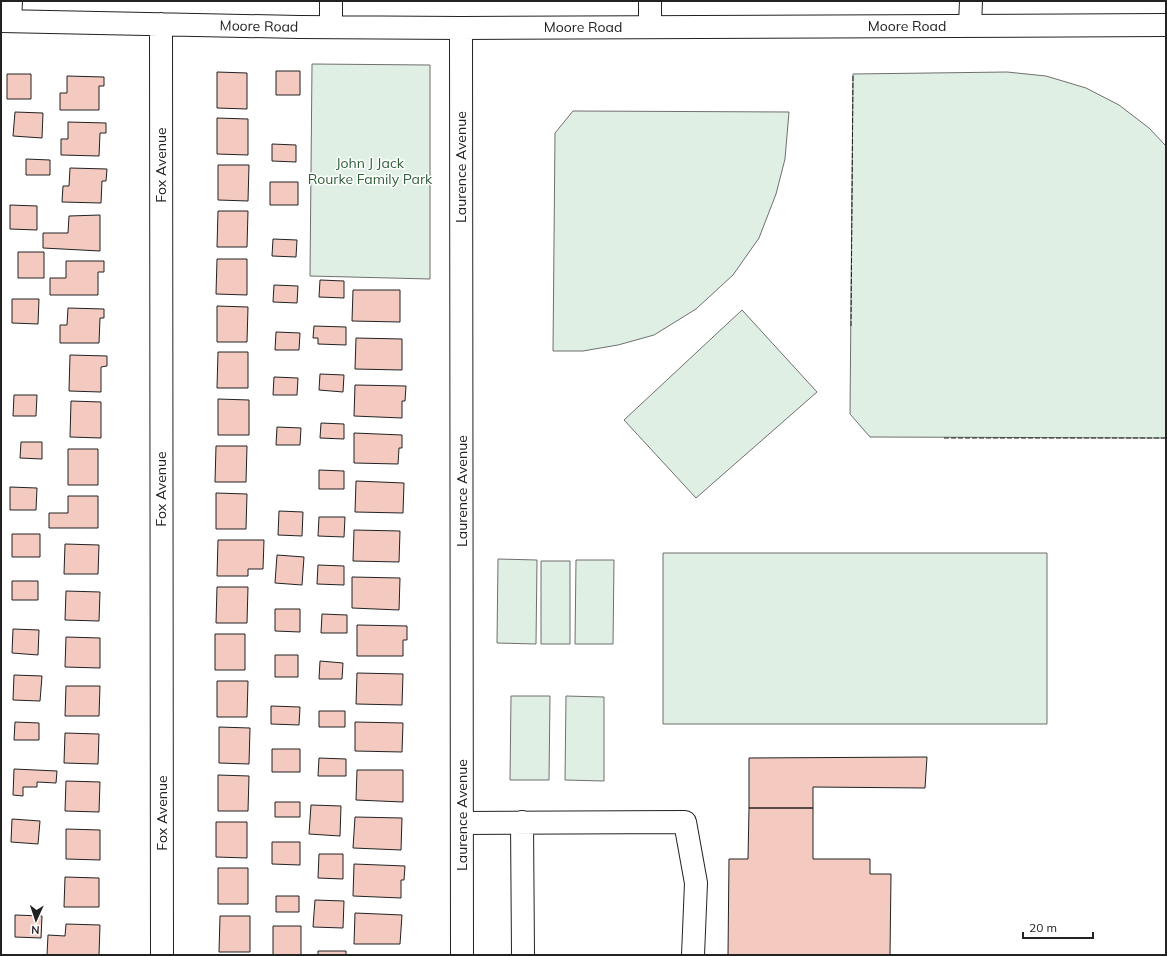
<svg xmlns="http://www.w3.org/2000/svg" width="1167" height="956" font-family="Mulish,sans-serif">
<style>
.green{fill:#e0efe3;stroke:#6f6f6f}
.building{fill:#f3c9c0;stroke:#222}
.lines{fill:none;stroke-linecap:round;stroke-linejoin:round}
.minor-casing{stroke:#222;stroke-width:24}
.minor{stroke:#fff;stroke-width:22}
.fence{stroke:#222;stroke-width:1;stroke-dasharray:5 2;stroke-linecap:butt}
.labels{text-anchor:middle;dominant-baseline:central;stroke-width:3;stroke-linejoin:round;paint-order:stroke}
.street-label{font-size:14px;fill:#222;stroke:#fff}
.park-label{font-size:14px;fill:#2f5e38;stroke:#fff}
</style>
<rect width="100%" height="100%" fill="#fff"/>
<!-- green -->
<path class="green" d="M312,64L430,65V279L310,276Z
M1007,72L1046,76L1086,88L1119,105L1149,128L1166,146V438L870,437L850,414L853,74Z
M573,111L789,112L785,159L776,194L759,238L733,275L696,309L654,335L618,345L583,351H553L555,133Z
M742,310L817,392L696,498L624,420Z
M663,553H1047V724H663Z
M498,559L537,560L536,644L497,643Z
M576,560H614L613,644H575Z
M541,561H570V644H541Z
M511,696H550L549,780H510Z
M566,696L604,697V781L565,780Z"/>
<!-- building -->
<path class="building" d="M276,71H300V95H276Z
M217,72L247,73V109L217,108Z
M7,74H31V99H7Z
M67,76L104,77V86H99V110H60V93H67Z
M15,112L43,113L42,138L13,136Z
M217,118L248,119V155L217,154Z
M68,122L106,123V133H100L99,156L61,155V139H68Z
M272,144L296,145V162L272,161Z
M26,159L50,160V175H26Z
M218,165H249L248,201L218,200Z
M70,168L107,169L106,181H102L101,203L62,202L63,186H69Z
M270,182H298V205H270Z
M10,205L37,206V230L10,229Z
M218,211H248L247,247H217Z
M100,215V251L43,248V233H68L69,216Z
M273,239L297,240L296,257L272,256Z
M18,252H44V278H18Z
M217,259H247V295L216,294Z
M66,261H104V272H98V295H50V278H66Z
M320,280L344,281V298L319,297Z
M274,285L298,286L297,303L273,302Z
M353,290H400V322L352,321Z
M12,299H39L38,324L12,323Z
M217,306L248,307L247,342H217Z
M68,308L104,309V318H100L99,343H60V325H67Z
M314,326L346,327V345L318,344V338H313Z
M276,332L300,333L299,350H275Z
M356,338L402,339V370L355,369Z
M218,352H248V388H217Z
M70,355L107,356V366L101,367V392L69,391Z
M320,374L344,375L343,392L319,390Z
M274,377L298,378L297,395H273Z
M355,385L406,386L405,401H402V418L354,416Z
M14,395H37L36,416H13Z
M218,399L249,400V435H218Z
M71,401L101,402V438L70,437Z
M321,423L344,424V439L320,438Z
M277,427L301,428L300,445H276Z
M354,433L402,435V448H399L398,464L354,463Z
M21,442H42V459L20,458Z
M216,446H247L246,482H215Z
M68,449H98V485H68Z
M319,470L344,471V489H319Z
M356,481L404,483L403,513L355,512Z
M10,487L37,488L36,510H10Z
M216,493L247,494L246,529H216Z
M68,496H98V528H49V513H68Z
M279,511L303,512L302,536L278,535Z
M319,517H345L344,537L318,536Z
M354,530L400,531L399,562L353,561Z
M12,534H40V557H12Z
M218,540H264L263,569H248V576H217Z
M65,544L99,545L98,574H64Z
M277,555L304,557L302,585L275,583Z
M318,565L344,566V585L317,584Z
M352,577L400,578L399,610L352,608Z
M12,581H38V600H12Z
M217,587H248L247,623H216Z
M66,591L100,592L99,621L65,620Z
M275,609H300V632L275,631Z
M322,614L347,615V633H321Z
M357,625L407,626V640H403V656H357Z
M13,629L39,630L38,655L12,653Z
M215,634H245V670H215Z
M66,637L100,638V668L65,667Z
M275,655H298V677H275Z
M320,661L343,663L342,679H319Z
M357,673L403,674L402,705L356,704Z
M14,675L42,676L40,701L13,700Z
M217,681H248L247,717H217Z
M66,686H100L99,716H65Z
M271,706L300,707L299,725L271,724Z
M319,711H345V727H319Z
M15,722L39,723V740H14Z
M355,722L403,723L402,752L355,751Z
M219,727L250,728L249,764L219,763Z
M65,733L99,734L98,764L64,763Z
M272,749H300V772H272Z
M927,757L925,788L813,787V808H749V758Z
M319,758L346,759V776H318Z
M14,769L57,771L56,783L37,782V787H23V796L13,795Z
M357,770H403V802L356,800Z
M218,775L249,776L248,811H218Z
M66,781L100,782L99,812L65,811Z
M275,802H300V817H275Z
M311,805L341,806L340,836L309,834Z
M749,808H813V859H870V874H891L890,955H728L729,859H748Z
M355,817L402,818L401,850L353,848Z
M12,819L40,821L38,844L11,842Z
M216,822H247V858L216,857Z
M66,829L100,830V860L66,859Z
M272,842H300V865L272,864Z
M319,854H343V879L318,878Z
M354,864L405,866L404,880H401V898L353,896Z
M218,868H248V904H218Z
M65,877L99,878V907H64Z
M276,896H299V912H276Z
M315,900L344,901L343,928L313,927Z
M355,913L402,915L400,944H354Z
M15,915L42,916L41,938L15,937Z
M220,916H250V952H219Z
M66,924L100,925L99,955H47L48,935L65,936Z
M273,926H301V955H273Z
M318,951H346V955H318Z"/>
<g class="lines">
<defs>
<path id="minor" d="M1,21L299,27L461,28L1166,25
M10,21L11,1
M161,24L162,955
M970,26L971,1
M331,27V1
M650,27V1
M461,28L462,955
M522,822L523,955
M462,823L685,822L696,883L693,955"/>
</defs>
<!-- minor casing -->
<use href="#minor" class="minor-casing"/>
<!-- minor -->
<use href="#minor" class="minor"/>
<!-- fence -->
<path class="fence" d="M851,326L853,74
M944,438H1166"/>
</g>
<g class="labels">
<!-- street labels -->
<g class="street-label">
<text transform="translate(259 26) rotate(1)">Moore Road</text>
<text x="907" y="26">Moore Road</text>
<text x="583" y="27">Moore Road</text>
<text transform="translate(161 165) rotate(-90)">Fox Avenue</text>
<text transform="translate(461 167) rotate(-90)">Laurence Avenue</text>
<text transform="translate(161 489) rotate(-90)">Fox Avenue</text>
<text transform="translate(462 491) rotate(-90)">Laurence Avenue</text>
<text transform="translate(162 813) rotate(-90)">Fox Avenue</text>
<text transform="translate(462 815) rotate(-90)">Laurence Avenue</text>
</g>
<!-- park labels -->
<g class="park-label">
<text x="370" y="163">John J Jack<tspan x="370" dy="16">Rourke Family Park</tspan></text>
</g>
</g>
<!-- border -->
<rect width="1167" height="956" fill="none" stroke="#222222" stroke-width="4"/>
<!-- north arrow -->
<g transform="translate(36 920) rotate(183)" stroke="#ffffff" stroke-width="3" paint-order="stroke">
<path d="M0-3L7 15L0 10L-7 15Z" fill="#222222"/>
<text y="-6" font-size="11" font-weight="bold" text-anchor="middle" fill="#222222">N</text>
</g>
<!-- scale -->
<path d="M1023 932v6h70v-6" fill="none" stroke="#222222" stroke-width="2"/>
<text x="1029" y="932" font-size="12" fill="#222222" stroke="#ffffff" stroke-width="3" paint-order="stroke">20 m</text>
</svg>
